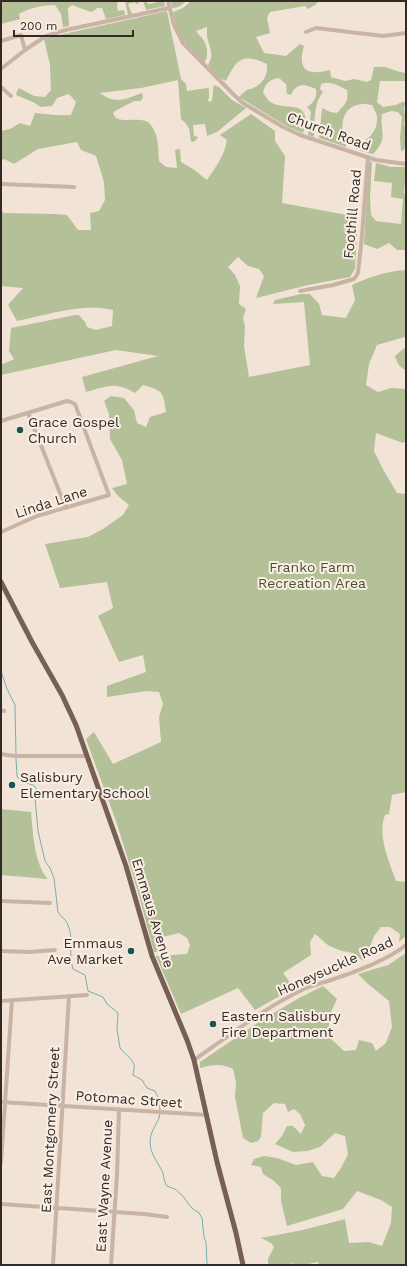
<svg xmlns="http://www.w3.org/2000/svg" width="407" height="1266" font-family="'Work Sans',sans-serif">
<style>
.green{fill:#b4c098}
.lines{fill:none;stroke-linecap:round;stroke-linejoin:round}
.stream{stroke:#76aeae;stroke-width:1}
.minor{stroke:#c9b3a4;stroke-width:4}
.major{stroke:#766056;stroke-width:5}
.poi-dot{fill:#1b5355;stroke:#f9eee3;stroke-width:1.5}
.labels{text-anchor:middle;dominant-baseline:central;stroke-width:4;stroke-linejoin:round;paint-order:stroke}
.street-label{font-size:14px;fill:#342925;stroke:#f9eee3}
.poi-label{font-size:14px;fill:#342925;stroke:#f9eee3;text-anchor:start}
.park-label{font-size:14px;fill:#455229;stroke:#f9eee3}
</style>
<rect width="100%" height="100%" fill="#f1e4d7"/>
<!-- green -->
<path class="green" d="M1,1H118L117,6L118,11L124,10L125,15L106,19L102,8H97L95,10L91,12L72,5L68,8L69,26L63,27L61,14L55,5C43,5 29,8 19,14L20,19L1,24Z
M125,1H139L138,4H136L135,2L128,4L132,14L128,15Z
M143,1H147L148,4L164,1L165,6L146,10Z
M171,1H186C182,5 178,8 172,8Z
M191,1H319L315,5L308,9L305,6L270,12L267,18L270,33L256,37L264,53L286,56L300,44L304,46C301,56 299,71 313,72C318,73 325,71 330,70L331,77L345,81L354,79L367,82L371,80L374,67H385L400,72L406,73V81H380L377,102L383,107L396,105L402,102H406L404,108L405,117L404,126L406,128V141L404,150L401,151L400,138L402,117L398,112L391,111L382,114C380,124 385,135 381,143C379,147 376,151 373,154L361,151L357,144C369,141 378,130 377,117C377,114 374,109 372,105C369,105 365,103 362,104C347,105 340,118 343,132C344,137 346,141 346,147L319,138L322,108L330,112L337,113C345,104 349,102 347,90C339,86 330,80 321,84L320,89L323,92C313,104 315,122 314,137L308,135L311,112L307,107C314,102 317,98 316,89C304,84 297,82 291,95L287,94L286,84L279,78C269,80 265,83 263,93C265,95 267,99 269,101C284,113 314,96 303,133L288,127L239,97C241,95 244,92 247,90C251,88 249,90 253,88C263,84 268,75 267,64C242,53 237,58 226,81C219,78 213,72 208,65C215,55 209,47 207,36C207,34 207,30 207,27L196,31C197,33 199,34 200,36C207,42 210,55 204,63C187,45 177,37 173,12L183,8Z
M167,11L181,79L186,84L187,91L207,88L209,89V98L208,101L211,102C214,97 212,91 214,85L219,87L232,100L246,108L217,132L207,136L205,124L193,125L194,136L198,137L196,140L193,142L191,141C189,128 191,128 181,119L178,80L141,88L100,93C116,105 125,99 142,93L143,97L141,101H134L115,111L113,113C117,127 141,114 150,124C159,134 158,149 159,161L166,167L177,168L175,150L180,149L181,162L193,169L207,180C215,168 225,155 227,140L220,135L251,114L275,131V141L285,156L284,172L282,203L358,217L355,269L350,277L308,285L256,298L264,276L259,269L248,266L238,257L228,267L235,275L240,286L239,304L246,309L243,318L245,327L244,346L249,377L310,365L304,302L273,304L275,300L301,294H310L319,304L322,315L346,318L355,300L352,285C369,277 387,271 406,270V333L405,337L377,345L369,364L366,385L378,392L391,388L406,389V441L403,443L376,433L374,451L384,471L397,493L406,494V792L392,795L389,814L385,815C377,836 389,861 396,881L406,882V936L399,942L400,934L390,927H381L374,936L367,955L363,961L353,953L342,951L329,946L315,934L310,942L311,955L283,973L294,988L255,1010L238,988L181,1014L156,956L187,954L190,945L187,938L179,933L163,937L165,951L154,952L138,892L117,824L86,739L94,732L113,764L161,742L159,717L163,704L159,692L146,691L107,697V686L146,672L143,655L119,662L98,616L113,608L107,582L60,588L45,544L88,537L103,529L123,515L129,505L118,496L112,488L127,484L122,460L110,439L109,414L104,401L111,396L124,398L134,410L137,423L146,427L150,417L166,412C163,392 164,391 143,385L135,393C116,381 107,386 86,392L82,377L158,356L116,350L1,375V365L14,359L9,351L11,328L75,315H79L85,322L87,327L96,330L112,326L113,310C81,303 48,315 17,321L8,305L23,288L1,286V211L4,213L55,214L67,215L78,230H91L90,213L99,211L105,200L104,182L96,156L81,150L77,142L38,149L14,164L4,159L1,161V131L10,129L20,123L30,126L35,113C47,114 59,116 71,115L76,102L69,94L57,98L52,106L41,107L33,102L16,95L17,91L19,88L34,96L45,97L51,90L50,65L44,39L46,38Z
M369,161L372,162L370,198L371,215L376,221L401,224L403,199L391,197L392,183L374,181L376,163L391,167H406L404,193L406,197V250H397L389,243L377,249L364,244Z
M406,348V370C400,368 397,363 395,356L403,349Z
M1,809L31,812C33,832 34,864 48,879L1,875Z
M406,953V1265H319L318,1262L304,1265H293L292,1263L287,1265H268V1259L274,1247L271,1243L261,1238L303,1230L345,1219L349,1243L369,1242L382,1246L391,1223L392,1207L381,1200L357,1191L343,1209L287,1226L281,1201V1188L274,1181L263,1174L261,1167L251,1165L254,1159L264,1156L277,1158L296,1165L313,1162L322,1176L334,1178L341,1168L348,1154L345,1136L335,1133L320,1147L307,1151L293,1152L275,1144L282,1136L287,1126H293L301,1134L305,1125L300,1114L294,1109L288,1112L285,1104L274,1103L263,1113L261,1137L258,1141L251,1143L243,1138L235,1097L236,1082L233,1069C220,1063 213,1065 200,1068V1062L262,1020L299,998L323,986L337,999L330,1014L328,1036L344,1051L356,1050L359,1040L372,1043L376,1051L386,1043L392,1027L389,1001L368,984L358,974L388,965Z"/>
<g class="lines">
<!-- stream -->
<path class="stream" d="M1,671L7,689L15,705L16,755
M16,758L17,776L19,779L23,782L33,785L36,788L37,790L35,798L38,831L45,861L50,868L54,878L58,912C61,917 66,919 68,925C74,939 68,955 73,969L85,975L88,991L103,997L107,1004L118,1013L117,1029L120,1048C124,1054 131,1057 134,1064C135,1067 133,1072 133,1075L142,1080L147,1088L155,1091L159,1099L160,1111
M160,1114C159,1122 153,1127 151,1135C147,1151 157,1160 163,1173C164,1178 164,1182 167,1186L175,1189L183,1196L190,1206L193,1209L199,1213L202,1218L204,1237L206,1242L207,1265"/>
<!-- minor -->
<path class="minor" d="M168,1L174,25L183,43L234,95L243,103L283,127L300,135L376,160L406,164
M306,32L316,28L383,36L406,33
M1,41L21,35L25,50
M1,69L25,50L46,36L66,30L169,8
M1,87L11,96
M1,184L74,187
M300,291L333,285L354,279L358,273L362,236L368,157
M28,413L66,508
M1,421L67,401L71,402L75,404L109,495L37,516L1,532
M1,710L4,711
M1,754L14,756H87
M1,901L50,903
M1,951L29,952L55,950
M1,1001L87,995
M194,1060C229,1036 264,1008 302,990C312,985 323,983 334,979C356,972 389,959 406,945
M1,1102L207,1115
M1,1162L12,1000
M1,1204L144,1214L167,1217
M53,1265L69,996
M111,1265L117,1175L119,1109"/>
<!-- major -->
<path class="major" d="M1,582L32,642L62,695L76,725L126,866L152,956L187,1040L194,1060L217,1162L236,1233L243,1265"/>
</g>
<!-- markers -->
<g class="poi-dot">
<circle cx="20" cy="430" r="4"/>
<circle cx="12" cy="785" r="4"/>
<circle cx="131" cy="951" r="4"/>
<circle cx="213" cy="1024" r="4"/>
</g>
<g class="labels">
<!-- street labels -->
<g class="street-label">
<text transform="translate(329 131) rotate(20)">Church Road</text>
<text transform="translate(352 214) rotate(-85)">Foothill Road</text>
<text transform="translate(51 502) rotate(-18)">Linda Lane</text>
<text transform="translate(153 913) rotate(73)">Emmaus Avenue</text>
<text transform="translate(335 966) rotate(-24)">Honeysuckle Road</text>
<text transform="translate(129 1099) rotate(4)">Potomac Street</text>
<text transform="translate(50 1130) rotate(-87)">East Montgomery Street</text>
<text transform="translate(104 1186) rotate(-87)">East Wayne Avenue</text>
</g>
<!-- poi labels -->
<g class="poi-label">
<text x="28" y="422">Grace Gospel<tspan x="28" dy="16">Church</tspan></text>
<text x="20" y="777">Salisbury<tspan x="20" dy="16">Elementary School</tspan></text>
<text x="123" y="943" text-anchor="end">Emmaus<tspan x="123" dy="16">Ave Market</tspan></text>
<text x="221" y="1016">Eastern Salisbury<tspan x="221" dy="16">Fire Department</tspan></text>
</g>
<!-- park labels -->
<g class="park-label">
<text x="312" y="567">Franko Farm<tspan x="312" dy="16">Recreation Area</tspan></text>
</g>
</g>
<!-- border -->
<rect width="407" height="1266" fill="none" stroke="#342925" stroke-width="4"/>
<!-- scale -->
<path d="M14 30v6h119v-6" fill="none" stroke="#342925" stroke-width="2"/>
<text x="20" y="30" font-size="12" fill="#342925" stroke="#f9eee3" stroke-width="3" paint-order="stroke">200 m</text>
</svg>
